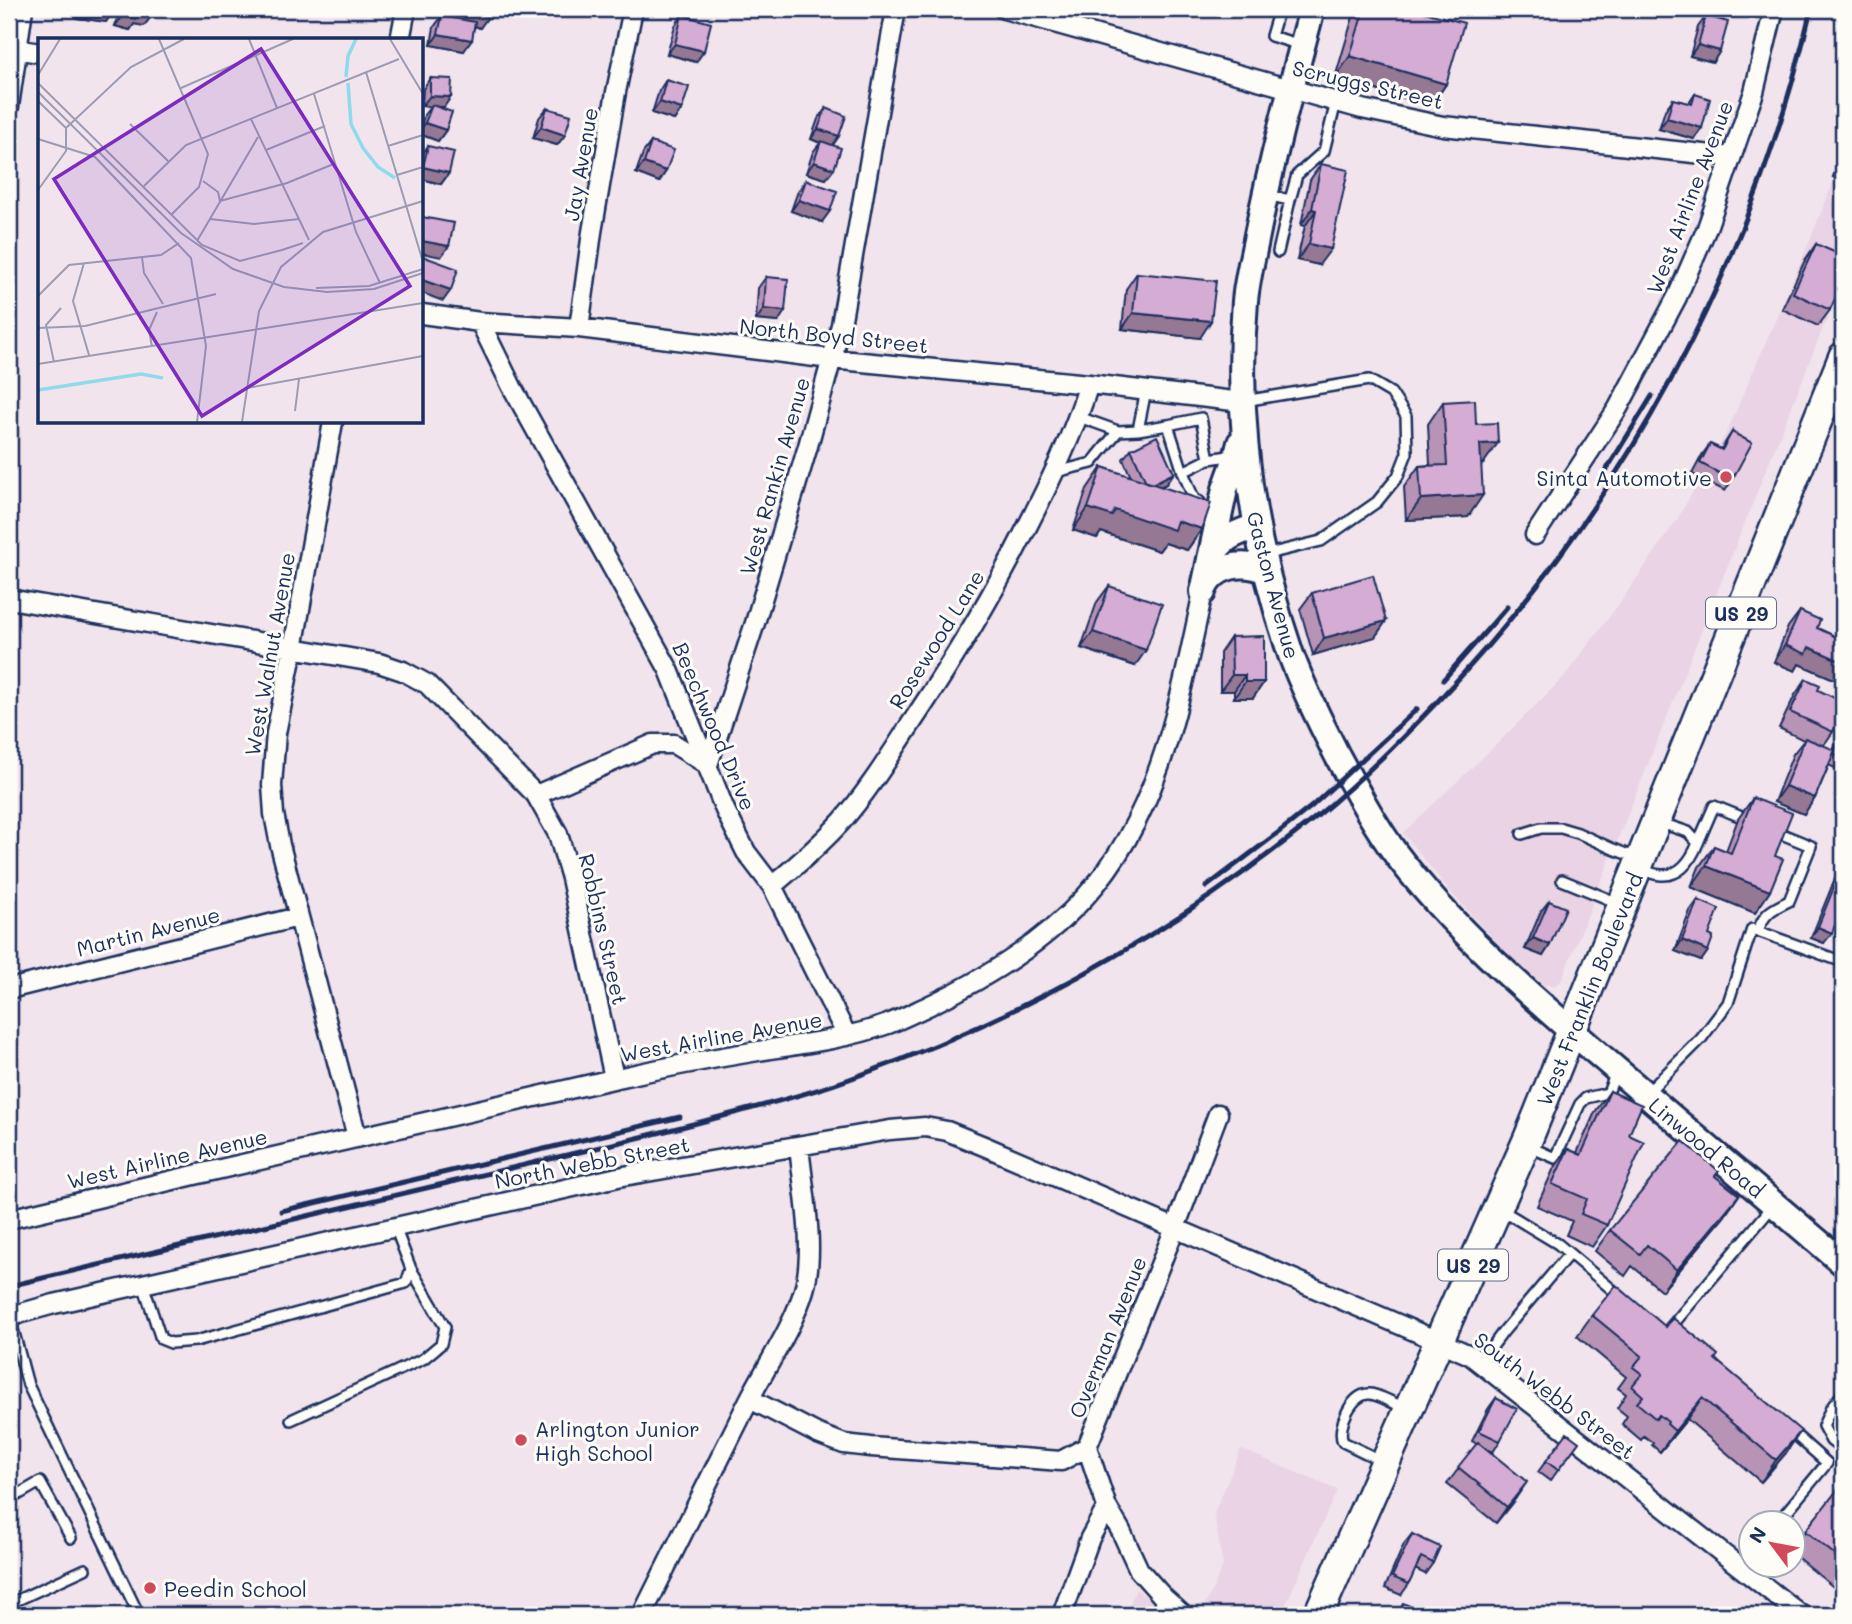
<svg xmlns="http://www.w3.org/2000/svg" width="1852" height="1624" font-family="Mali,sans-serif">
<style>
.built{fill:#e9d3e4}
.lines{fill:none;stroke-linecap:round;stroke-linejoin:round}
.service-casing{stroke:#1b2f5e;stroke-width:14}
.minor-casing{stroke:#1b2f5e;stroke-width:23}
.secondary-casing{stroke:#1b2f5e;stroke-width:30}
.primary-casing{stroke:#1b2f5e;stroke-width:33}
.service{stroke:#fdfcf7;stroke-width:9}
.minor{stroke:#fdfcf7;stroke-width:18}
.secondary{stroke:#fdfcf7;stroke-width:24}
.primary{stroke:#fdfcf7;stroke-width:28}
.rail{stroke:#1b2f5e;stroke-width:5}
.wall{fill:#b794b5;stroke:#1b2f5e;stroke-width:2}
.shaded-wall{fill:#957894;stroke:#1b2f5e;stroke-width:2}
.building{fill:#d5acd3;stroke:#1b2f5e;stroke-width:2}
.poi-dot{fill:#d1495b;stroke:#fdfcf7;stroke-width:2.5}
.labels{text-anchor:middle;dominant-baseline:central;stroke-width:6;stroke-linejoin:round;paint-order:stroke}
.shield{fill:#fdfcf7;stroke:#5f6c8c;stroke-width:2}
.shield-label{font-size:19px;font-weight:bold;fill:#1b2f5e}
.street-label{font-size:21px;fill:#1b2f5e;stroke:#fdfcf7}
.poi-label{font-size:21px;fill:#1b2f5e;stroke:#fdfcf7;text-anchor:start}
.inset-river{fill:none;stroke:#8ddbec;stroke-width:3.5}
.inset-road{fill:none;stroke:#9b9cb3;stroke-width:2}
.view{fill:#7b2cbf;fill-opacity:0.15;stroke:#7b2cbf;stroke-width:3.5}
.inset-edge{fill:none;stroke:#1b2f5e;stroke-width:3.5}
</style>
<rect width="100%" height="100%" fill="#f1e4ec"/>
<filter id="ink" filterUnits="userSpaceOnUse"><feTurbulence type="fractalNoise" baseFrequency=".0143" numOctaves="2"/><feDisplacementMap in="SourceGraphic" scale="14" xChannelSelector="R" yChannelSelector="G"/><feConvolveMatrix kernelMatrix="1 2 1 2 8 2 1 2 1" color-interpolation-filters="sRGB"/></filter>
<g filter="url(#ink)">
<!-- built -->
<path class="built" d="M1843,158V278L1561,981L1555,985H1544L1510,957L1484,929L1449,890L1403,833L1498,743L1564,677L1619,604L1675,523L1725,436L1806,250Z
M1241,1449L1337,1490L1281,1615H1201L1223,1566L1214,1514Z
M1136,1589L1170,1615H1126Z"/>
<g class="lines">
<defs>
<path id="service" d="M1279,9L1271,36L1301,45
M1266,195L1290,200L1297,175L1324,151L1336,102
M1278,252L1290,200
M1146,390L1138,430L1168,425L1183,472L1194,499L1200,502
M1244,401L1369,380L1391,393L1406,416L1407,453L1398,476L1377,502L1321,541L1264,555
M1079,417L1118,431L1138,430
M1168,425L1201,418L1209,459L1183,472
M1209,459L1235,455
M1056,472L1092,463L1118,431
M1522,834L1541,828H1561L1578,833L1613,849L1637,858
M1698,843L1714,806L1749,820
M1639,869C1646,871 1655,875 1662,875C1681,876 1692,858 1698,843L1688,832L1658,822
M1562,880L1618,903
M1758,931C1764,913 1772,909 1789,901L1811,846L1772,830
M1647,1093L1701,1039L1728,1003L1752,929L1843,962
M1530,1147L1555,1158L1580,1104L1586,1098L1608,1093L1616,1072
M1500,1209L1558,1244L1621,1297
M143,1284L161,1339L171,1343L196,1341L406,1283L411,1269L395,1227
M10,1318L28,1385L139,1615
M1670,1328L1773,1206
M1480,1363L1503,1332L1569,1254
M1843,1393L1831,1408L1823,1426L1831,1441L1843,1450
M291,1420L423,1359L441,1344L445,1327L411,1269
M1382,1461L1343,1442C1336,1428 1352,1392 1370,1394C1380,1395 1397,1405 1407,1409
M9,1500L40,1482L71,1538
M1778,1522L1827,1463L1790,1430
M9,1604L85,1569"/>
<path id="minor" d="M1004,9L1362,109L1443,126L1731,157
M400,40L406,9
M9,48L40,53
M9,106L23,9
M422,314L480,322L579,328L831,359L1089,384L1242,402
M480,322L512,387L669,670L725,810L746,852L772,886L847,1036
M579,328L592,232L616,92L633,9
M333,422L293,649L276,733L272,785L274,814L280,845L357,1137
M1535,535L1618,408L1677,297L1707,228L1754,92L1774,9
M9,599L379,663L403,671L427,684L536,795L558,834L571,878L614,1078
M536,795L653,744H674L708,765L755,623L808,446L841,325L896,9
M772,886C796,866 820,845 842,821C871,788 894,749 918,713C958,653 994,593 1026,529C1050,482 1073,435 1089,384
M9,989L298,917
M9,1219C210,1171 411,1124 613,1079C661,1068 709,1059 758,1051C802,1044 846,1039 888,1024C901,1019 915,1012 928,1006C985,979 1042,944 1085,897C1161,814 1180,698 1203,592
M9,1319L18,1314L54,1304L618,1177L890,1130L925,1127L947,1131L984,1146L1470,1355L1801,1615
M750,1399L818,1434L844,1444L871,1447L1061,1461L1087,1447
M1107,1507L1121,1531L1139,1570L1164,1598L1183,1615
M642,1615C678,1543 713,1471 749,1400C767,1365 793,1327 804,1290C816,1249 803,1189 799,1146
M1062,1615L1090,1538L1107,1507L1087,1447L1175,1228L1218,1114"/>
<path id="secondary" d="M1312,9C1292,84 1272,158 1257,235C1253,256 1247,279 1245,301C1235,421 1252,542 1291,655C1304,690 1321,724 1338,757C1356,790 1374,824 1396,854C1455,932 1530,995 1604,1059C1683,1127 1763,1195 1843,1263
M1210,558C1225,536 1232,535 1256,526
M1203,591C1213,565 1243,560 1266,571
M1203,592L1225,489L1236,458L1240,443"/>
<path id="primary" d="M1318,1615L1528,1139L1843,357"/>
</defs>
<!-- service casing -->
<use href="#service" class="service-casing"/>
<!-- minor casing -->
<use href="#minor" class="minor-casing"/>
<!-- secondary casing -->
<use href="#secondary" class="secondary-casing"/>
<!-- primary casing -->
<use href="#primary" class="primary-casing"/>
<!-- service -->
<use href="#service" class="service"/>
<!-- minor -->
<use href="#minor" class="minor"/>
<!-- secondary -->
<use href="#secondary" class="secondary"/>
<!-- primary -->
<use href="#primary" class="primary"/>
<!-- rail -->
<path class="rail" d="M1602,477L1652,396
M1443,680L1507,607
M1206,887L1279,832L1312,806L1417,709
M281,1211L680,1117
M9,1286C175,1247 341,1208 507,1169C580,1152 654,1135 727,1115C772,1103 819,1091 863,1074C1028,1014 1180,927 1316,817C1359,782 1399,742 1437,702C1621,508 1751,270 1811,9"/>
</g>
<!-- wall -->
<path class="wall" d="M79,9H113V11L106,22L77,18Z
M120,9H153L152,15L144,26L134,24L130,30L115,26Z
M455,9H490L480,28L475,26L464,51L431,45L434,27L442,16L452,18Z
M1358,9H1414L1446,84L1431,106L1335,78L1353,17Z
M1703,9H1729L1722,20L1713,62L1690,56L1698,27L1704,19L1700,17Z
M682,15L696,62L667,54L675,26Z
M430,78L444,107H439L446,130L438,141L422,135V123L424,115L430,107L422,106L423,89Z
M666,80L682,109L674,120L652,113L659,91Z
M1695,94L1702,128L1694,139L1659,129L1665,110L1673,99L1689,103Z
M547,108L565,135L557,145L533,138L539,118Z
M826,108L839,136L833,145L826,179L806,173L813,152L820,143L811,139L818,119Z
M651,142L666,171L659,182L636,173L643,153Z
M428,146L449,173L441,184L422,179V154Z
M1843,150V181L1833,177Z
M1321,164L1319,265L1297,260L1305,226L1301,225L1310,180Z
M806,180L822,222L791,211L798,191Z
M1816,244L1830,310L1818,326L1782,309L1805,260Z
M1137,273L1200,338L1122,329L1126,289Z
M766,277L778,322L756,320L758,288Z
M1443,402L1483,464H1482L1468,517L1406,520L1404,487L1419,466L1430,465L1428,424Z
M1732,432V480L1725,491L1692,474L1702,455L1710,444L1721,449Z
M1131,449L1166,484L1161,487L1202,529L1187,550L1165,543L1159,551L1101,532L1097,538L1073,530L1087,489L1102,467L1131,477L1123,459Z
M1843,551V566L1838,563Z
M1109,586L1135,666L1081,648L1097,602Z
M1312,593L1386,621L1375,637L1313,655L1300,609Z
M1800,611L1817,628L1843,640V679L1841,682L1799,664L1795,671L1774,662L1788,627Z
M1231,637L1264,682L1253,698H1234V691H1220V653Z
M1806,679L1818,690L1833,732L1823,746L1833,750L1843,732V772L1829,765L1815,798L1804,814L1774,802L1793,754L1804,740L1779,728L1795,695Z
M1753,798L1775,856L1770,891L1755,913L1691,887L1699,867L1714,846L1726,851L1738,819Z
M1843,863V904L1824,943L1811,938L1838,871Z
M1698,900L1709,935L1708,951L1701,961L1675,951L1690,911Z
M1549,901L1550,945L1543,956L1525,949L1541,911Z
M1610,1091L1629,1135L1607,1225L1592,1247L1566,1235L1572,1221L1537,1206L1553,1170L1568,1149L1577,1153L1595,1112Z
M1715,1176L1739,1195L1724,1217L1662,1291L1632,1266L1625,1276L1595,1251L1610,1230Z
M1592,1315L1666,1327L1716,1359L1786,1453L1761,1482L1687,1419L1660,1452L1652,1445L1653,1443L1644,1436L1641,1440L1622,1424L1627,1416L1617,1408L1626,1394L1618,1388L1626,1377L1577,1336Z
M1496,1398L1500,1441L1493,1452L1486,1449L1516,1498L1496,1523L1447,1484L1477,1444L1472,1441L1488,1409Z
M1843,1419V1432L1837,1427Z
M1579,1442L1550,1481L1538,1472L1546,1461Z
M1843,1483V1595L1793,1554V1549L1805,1531Z
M1412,1534L1433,1563L1425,1574L1415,1569L1409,1584L1401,1595L1385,1588L1404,1544Z"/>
<!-- shaded-wall -->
<path class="shaded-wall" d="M83,9H98L113,11L106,22L77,18Z
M458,9H463L488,17L480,28L452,18Z
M1705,9H1714L1727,14L1719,25L1706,16L1704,19L1700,17Z
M139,12L152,15L144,26L134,24L130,30L115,26L123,16Z
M438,34L472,40L464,51L431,45Z
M675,44L704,51L696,62L667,54Z
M1698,45L1720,51L1713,62L1690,56Z
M1350,56L1446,84L1431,106L1335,78Z
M430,96L451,97L444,107L422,106Z
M660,102L682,109L674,120L652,113Z
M1667,118L1702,128L1694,139L1659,129Z
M425,123L446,130L438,141L422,135V128Z
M541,127L565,135L557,145L533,138Z
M818,129L839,136L831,147L811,139Z
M814,162L834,169L826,179L806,173Z
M1843,162V181L1833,177Z
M644,163L666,171L659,182L636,173Z
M423,167L449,173L441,184L422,179V169Z
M799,200L830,211L822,222L791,211Z
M1312,209L1316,210L1305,226L1301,225Z
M422,241L449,246L441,257L422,253Z
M1309,244L1331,249L1319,265L1297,260Z
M422,280L451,290L443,301L422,293Z
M764,309L785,311L778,322L756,320Z
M1133,313L1211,321L1200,338L1122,329Z
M1498,443L1483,464L1466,465L1480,444Z
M1174,473L1166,484L1140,496L1148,485Z
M1483,495L1468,517L1406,520L1421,499Z
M1088,508L1115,510L1177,521L1202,529L1187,550L1165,543L1159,551L1101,532L1097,538L1073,530Z
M1386,621L1375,637L1313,655L1324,638Z
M1093,632L1146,650L1135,666L1081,648Z
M1785,645L1809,647L1843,662V679L1841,682L1799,664L1795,671L1774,662Z
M1232,675H1245L1234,691H1220Z
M1245,682H1264L1253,698H1234Z
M1785,786L1815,798L1804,814L1774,802Z
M1706,866L1770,891L1755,913L1691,887Z
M1818,927L1832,933L1824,943L1811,938Z
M1533,938L1550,945L1543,956L1525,949Z
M1682,940L1708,951L1701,961L1675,951Z
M1739,1195L1724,1217L1662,1291L1677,1270Z
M1702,1398L1687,1419L1660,1452L1675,1431Z
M1801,1431L1786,1453L1761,1482L1776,1460Z
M1527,1482L1516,1498L1496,1523L1507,1507Z"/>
<!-- building -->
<path class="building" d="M98,9H113V11Z
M125,9H153L152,15L139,12L138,19L123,16Z
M463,9H490L488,17Z
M1364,9H1414L1464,23L1446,84L1350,56Z
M1714,9H1729L1727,14Z
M682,15L711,23L704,51L675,44Z
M442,16L475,22L472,40L438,34Z
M1706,16L1728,22L1720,51L1698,45Z
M430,78L452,79L451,97L430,96Z
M666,80L689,87L682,109L660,102Z
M1695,94L1710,99L1702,128L1667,118L1673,99L1692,104Z
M432,105L452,112L446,130L425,123Z
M547,108L571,115L565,135L541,127Z
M826,108L846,116L839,136L818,129Z
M821,141L841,148L834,169L814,162Z
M651,142L674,150L666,171L644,163Z
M428,146L454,152L449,173L423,167Z
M1321,164L1348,170L1331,249L1309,244L1316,210L1312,209Z
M806,180L837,191L830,211L799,200Z
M422,217L454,223L449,246L422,241Z
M1816,244L1843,256V281L1830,310L1793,293Z
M422,256L458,269L451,290L422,280Z
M1137,273L1216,281L1211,321L1133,313Z
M766,277L788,279L785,311L764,309Z
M1475,400L1476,424L1497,423L1498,443L1480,444L1483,495L1421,499L1419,466L1447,465L1443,402Z
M1732,432L1752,443L1732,480L1700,463L1710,444L1722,450Z
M1157,436L1174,473L1152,484L1146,482L1131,449Z
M1102,467L1211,503L1202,529L1177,521L1174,530L1115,510L1112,516L1088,508Z
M1373,575L1386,621L1324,638L1312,593Z
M1109,586L1162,604L1146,650L1093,632Z
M1800,611L1820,620L1817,628L1843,640V662L1809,647L1806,654L1785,645Z
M1264,636V682H1245V675H1232L1231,637Z
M1806,679L1820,685L1818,690L1843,702V710L1833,732L1790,712Z
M1843,733V758L1834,753Z
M1805,738L1835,750L1815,798L1785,786Z
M1753,798L1792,813L1775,856L1783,859L1770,891L1706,866L1714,846L1731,853Z
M1843,865V904L1832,933L1818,927Z
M1698,900L1719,909L1709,935L1713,937L1708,951L1682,940Z
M1549,901L1566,908L1550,945L1533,938Z
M1610,1091L1642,1105L1629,1135L1644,1142L1607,1225L1581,1214L1587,1199L1552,1184L1568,1149L1581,1155Z
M1683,1141L1719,1171L1715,1176L1739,1195L1677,1270L1647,1245L1640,1254L1610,1230Z
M1616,1285L1666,1327L1673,1318L1718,1355L1715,1359L1801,1431L1776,1460L1702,1398L1675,1431L1667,1424L1668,1422L1659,1415L1656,1419L1637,1403L1643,1396L1632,1386L1642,1374L1633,1367L1642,1356L1592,1315Z
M1496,1398L1517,1409L1500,1441L1479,1431Z
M1567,1433L1579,1442L1558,1470L1546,1461Z
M1478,1442L1527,1482L1507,1507L1458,1467Z
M1843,1483V1561L1805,1531Z
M1412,1534L1440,1547L1433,1563L1421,1557L1409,1584L1392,1577Z
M1403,1603L1429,1615H1398Z"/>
</g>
<!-- markers -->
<g class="poi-dot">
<circle cx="1726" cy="477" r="7"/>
<circle cx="521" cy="1440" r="7"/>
<circle cx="150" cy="1588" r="7"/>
</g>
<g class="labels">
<!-- shield labels -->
<g class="shield">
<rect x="1706" y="597.5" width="70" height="31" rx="5"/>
<rect x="1438" y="1249.5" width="70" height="31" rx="5"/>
</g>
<g class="shield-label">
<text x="1741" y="613">US 29</text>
<text x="1473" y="1265">US 29</text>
</g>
<!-- street labels -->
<g class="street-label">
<text transform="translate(1368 84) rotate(13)">Scruggs Street</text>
<text transform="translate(580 164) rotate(-80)">Jay Avenue</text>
<text transform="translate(1689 197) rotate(-69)">West Airline Avenue</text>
<text transform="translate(834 335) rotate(6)">North Boyd Street</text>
<text transform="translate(774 476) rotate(-74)">West Rankin Avenue</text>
<text transform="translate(1274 585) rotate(75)">Gaston Avenue</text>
<text transform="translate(936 639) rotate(-58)">Rosewood Lane</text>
<text transform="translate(269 654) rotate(-80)">West Walnut Avenue</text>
<text transform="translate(715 726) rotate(67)">Beechwood Drive</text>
<text transform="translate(604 929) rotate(77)">Robbins Street</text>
<text transform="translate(148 931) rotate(-14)">Martin Avenue</text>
<text transform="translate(1589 989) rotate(-68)">West Franklin Boulevard</text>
<text transform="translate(721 1036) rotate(-10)">West Airline Avenue</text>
<text transform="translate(1707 1147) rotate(40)">Linwood Road</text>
<text transform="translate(167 1158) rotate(-13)">West Airline Avenue</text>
<text transform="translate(592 1162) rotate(-11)">North Webb Street</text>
<text transform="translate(1107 1337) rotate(-68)">Overman Avenue</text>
<text transform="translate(1555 1395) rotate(37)">South Webb Street</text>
</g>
<!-- poi labels -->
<g class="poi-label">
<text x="1712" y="477" text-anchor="end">Sinta Automotive</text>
<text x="535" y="1428">Arlington Junior<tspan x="535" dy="24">High School</tspan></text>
<text x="164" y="1588">Peedin School</text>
</g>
</g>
<!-- overview -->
<g transform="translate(38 38)">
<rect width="385" height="385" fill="#f1e4ec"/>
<path class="inset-river" d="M308,39L310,18L318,1M310,45L313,86L325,110L340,129L357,140M0,352L103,336L125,340"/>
<path class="inset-road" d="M121,1L170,116L161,149L134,176M211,1L239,70M352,1L385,56M328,34L385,224M0,37L22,1M0,45L164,207L202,223L244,212M143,50L255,1M0,54L143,195L195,231L246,249L289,254L336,251L385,235M276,56L318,194L342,245M0,63L28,90M213,81L271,202M92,86L130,123M28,90L93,29L146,1M0,101L57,119L153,220L168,308L159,384M350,108L385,97M228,112L287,88M359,137L385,129M165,143L180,154L182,163L249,145L298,125M106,148L148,107L361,21M0,152L28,113V90M172,181L216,186L261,181M159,203L220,99M244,212L265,205M104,219L106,235L125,266M46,225L35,263L51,317M278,250L331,248L385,231M0,258L31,227L123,217L141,205M0,290L47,288L178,256M114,309L111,292L119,274M16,324L8,287L23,270M0,326L385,265M209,350L385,318M257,373L261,341M204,384L221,273L243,229L285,194L385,163"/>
<path class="view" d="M223,11L372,248L164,378L16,141Z"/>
<rect width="385" height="385" class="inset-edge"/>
</g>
<!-- margin -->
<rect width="1852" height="1624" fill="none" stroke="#fdfcf7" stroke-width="35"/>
<rect x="18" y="18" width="1817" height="1589" fill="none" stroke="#1b2f5e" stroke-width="2.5" filter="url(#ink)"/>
<!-- north arrow -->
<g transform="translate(1772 1544) rotate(302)"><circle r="33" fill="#fdfcf7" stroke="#a3aaba" stroke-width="2"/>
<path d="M0-5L12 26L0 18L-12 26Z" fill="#d1495b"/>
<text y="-10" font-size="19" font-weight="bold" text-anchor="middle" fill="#1b2f5e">N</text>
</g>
</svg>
